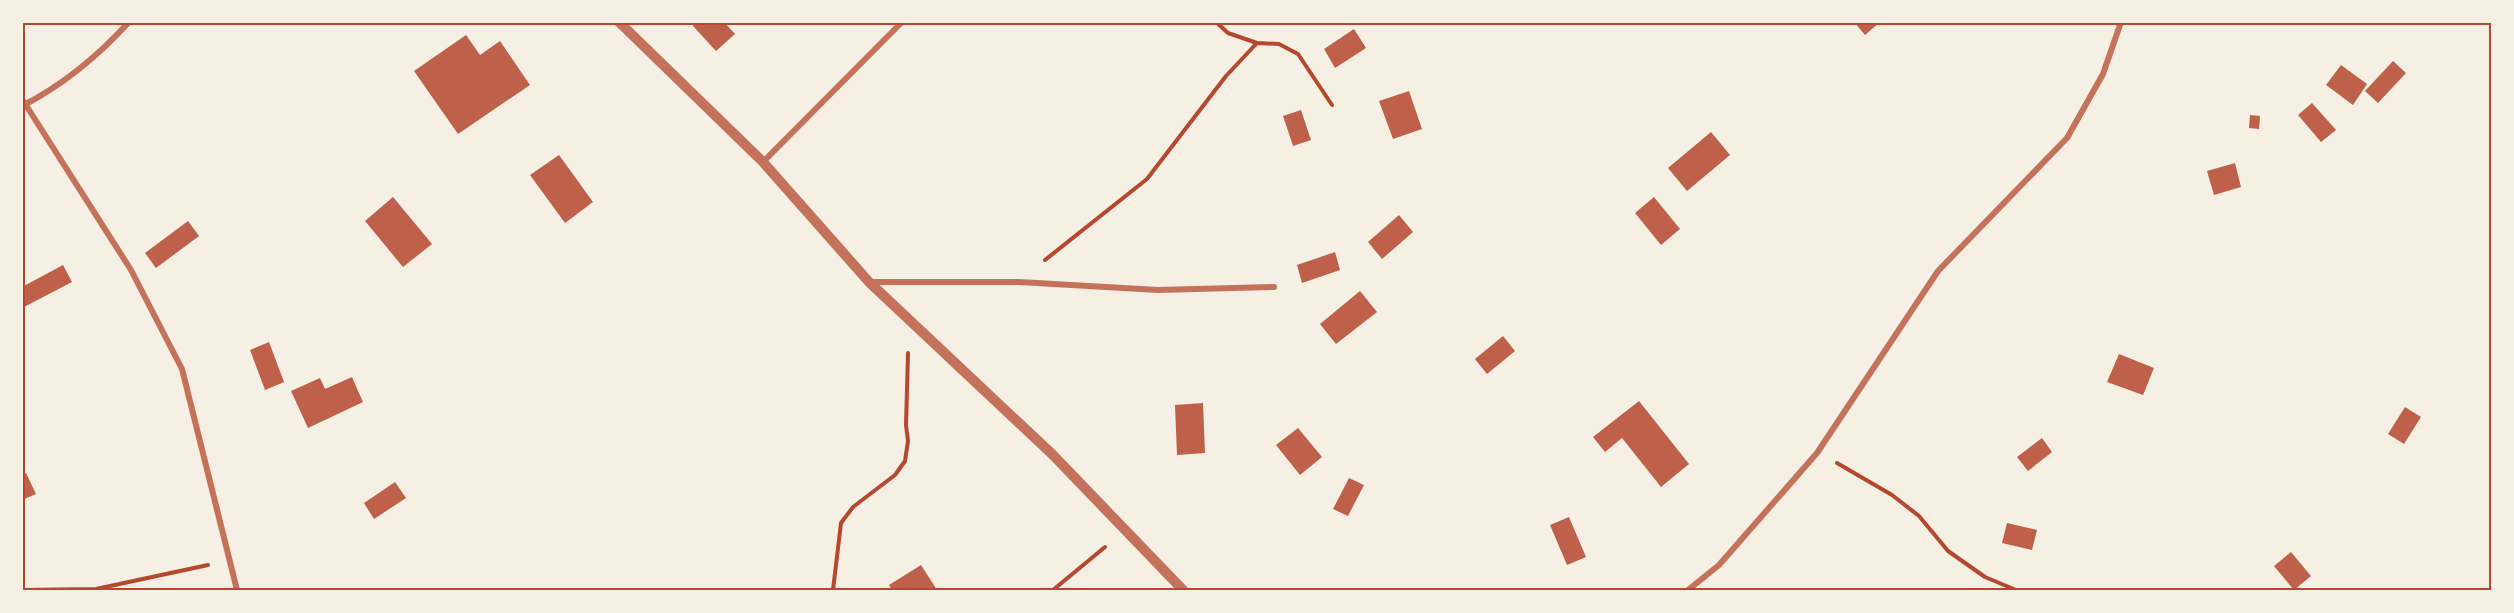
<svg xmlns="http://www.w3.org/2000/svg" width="2514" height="613" font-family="Karla,sans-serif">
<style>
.building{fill:#bf614a}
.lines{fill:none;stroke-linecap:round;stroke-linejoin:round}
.path{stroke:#b5482f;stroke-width:4}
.minor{stroke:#c5725c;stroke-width:6}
.tertiary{stroke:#c5725c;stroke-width:10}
.neatline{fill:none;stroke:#b5482f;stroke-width:2}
</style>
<rect width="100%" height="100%" fill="#f6efe4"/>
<!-- building -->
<path class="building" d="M696,22H724L735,34L716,51L693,26Z
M1854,22H1880L1865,35Z
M1354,29L1366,48L1335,68L1324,49Z
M466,35L480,55L500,41L530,85L458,134L414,71Z
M2393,61L2406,73L2378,103L2365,91Z
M2341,65L2367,84L2353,105L2326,85Z
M1409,91L1422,129L1393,139L1379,101Z
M2312,103L2336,130L2321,142L2298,115Z
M1301,110L1311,140L1293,146L1283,116Z
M2250,115L2260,116L2259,129L2249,128Z
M1711,132L1730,155L1687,191L1668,168Z
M559,155L593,202L565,223L530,175Z
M2235,163L2241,187L2214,195L2207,171Z
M393,197L432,244L403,267L365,221Z
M1654,197L1680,229L1661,245L1635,213Z
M1399,215L1413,232L1382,259L1368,242Z
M188,221L199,236L156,268L145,253Z
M1335,252L1340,270L1302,283L1297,265Z
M63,265L72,282L24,307L22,287Z
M1360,291L1377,312L1336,344L1320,324Z
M1503,336L1515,351L1487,374L1475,359Z
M269,342L284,382L265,390L250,350Z
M2119,354L2154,368L2143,395L2107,382Z
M352,377L363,402L308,428L291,391L320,378L325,389Z
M1639,401L1689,464L1661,487L1622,438L1605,452L1593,437Z
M1203,403L1205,453L1177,455L1175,405Z
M2405,407L2421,417L2404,444L2388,434Z
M1298,428L1322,457L1300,475L1276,445Z
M2042,438L2052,452L2028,471L2017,457Z
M26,473L36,494L22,500V475Z
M1349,478L1364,485L1348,516L1333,509Z
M395,482L406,498L374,519L364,503Z
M1569,517L1586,557L1567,565L1550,525Z
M2007,523L2037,530L2032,550L2002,543Z
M2291,552L2311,576L2294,590L2274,566Z
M921,565L937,590H892L889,585Z"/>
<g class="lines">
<!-- path -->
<path class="path" d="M1216,22L1228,33L1257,43L1279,44L1298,54L1332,105
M1045,260L1147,179L1226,76L1257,43
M1837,463L1892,495L1919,516L1948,551L1985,577L2016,590
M22,590L96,589L208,565
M833,590L841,523L853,507L895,475L905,461L908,441L906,425L908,353
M1053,590L1105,547"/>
<!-- minor -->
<path class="minor" d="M22,99L131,270L182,369L237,590
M22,106C63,85 98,56 129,22
M763,162L902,22
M869,282H1019L1158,290L1274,287
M1688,590L1719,565L1817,453L1938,271L2067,138L2103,74L2121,22"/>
<!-- tertiary -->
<path class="tertiary" d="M619,22L763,162L869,282L1053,455L1183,590"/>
</g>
<!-- border -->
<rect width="2514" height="613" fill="none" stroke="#f6efe4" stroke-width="48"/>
<rect x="24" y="24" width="2466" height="565" class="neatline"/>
</svg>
